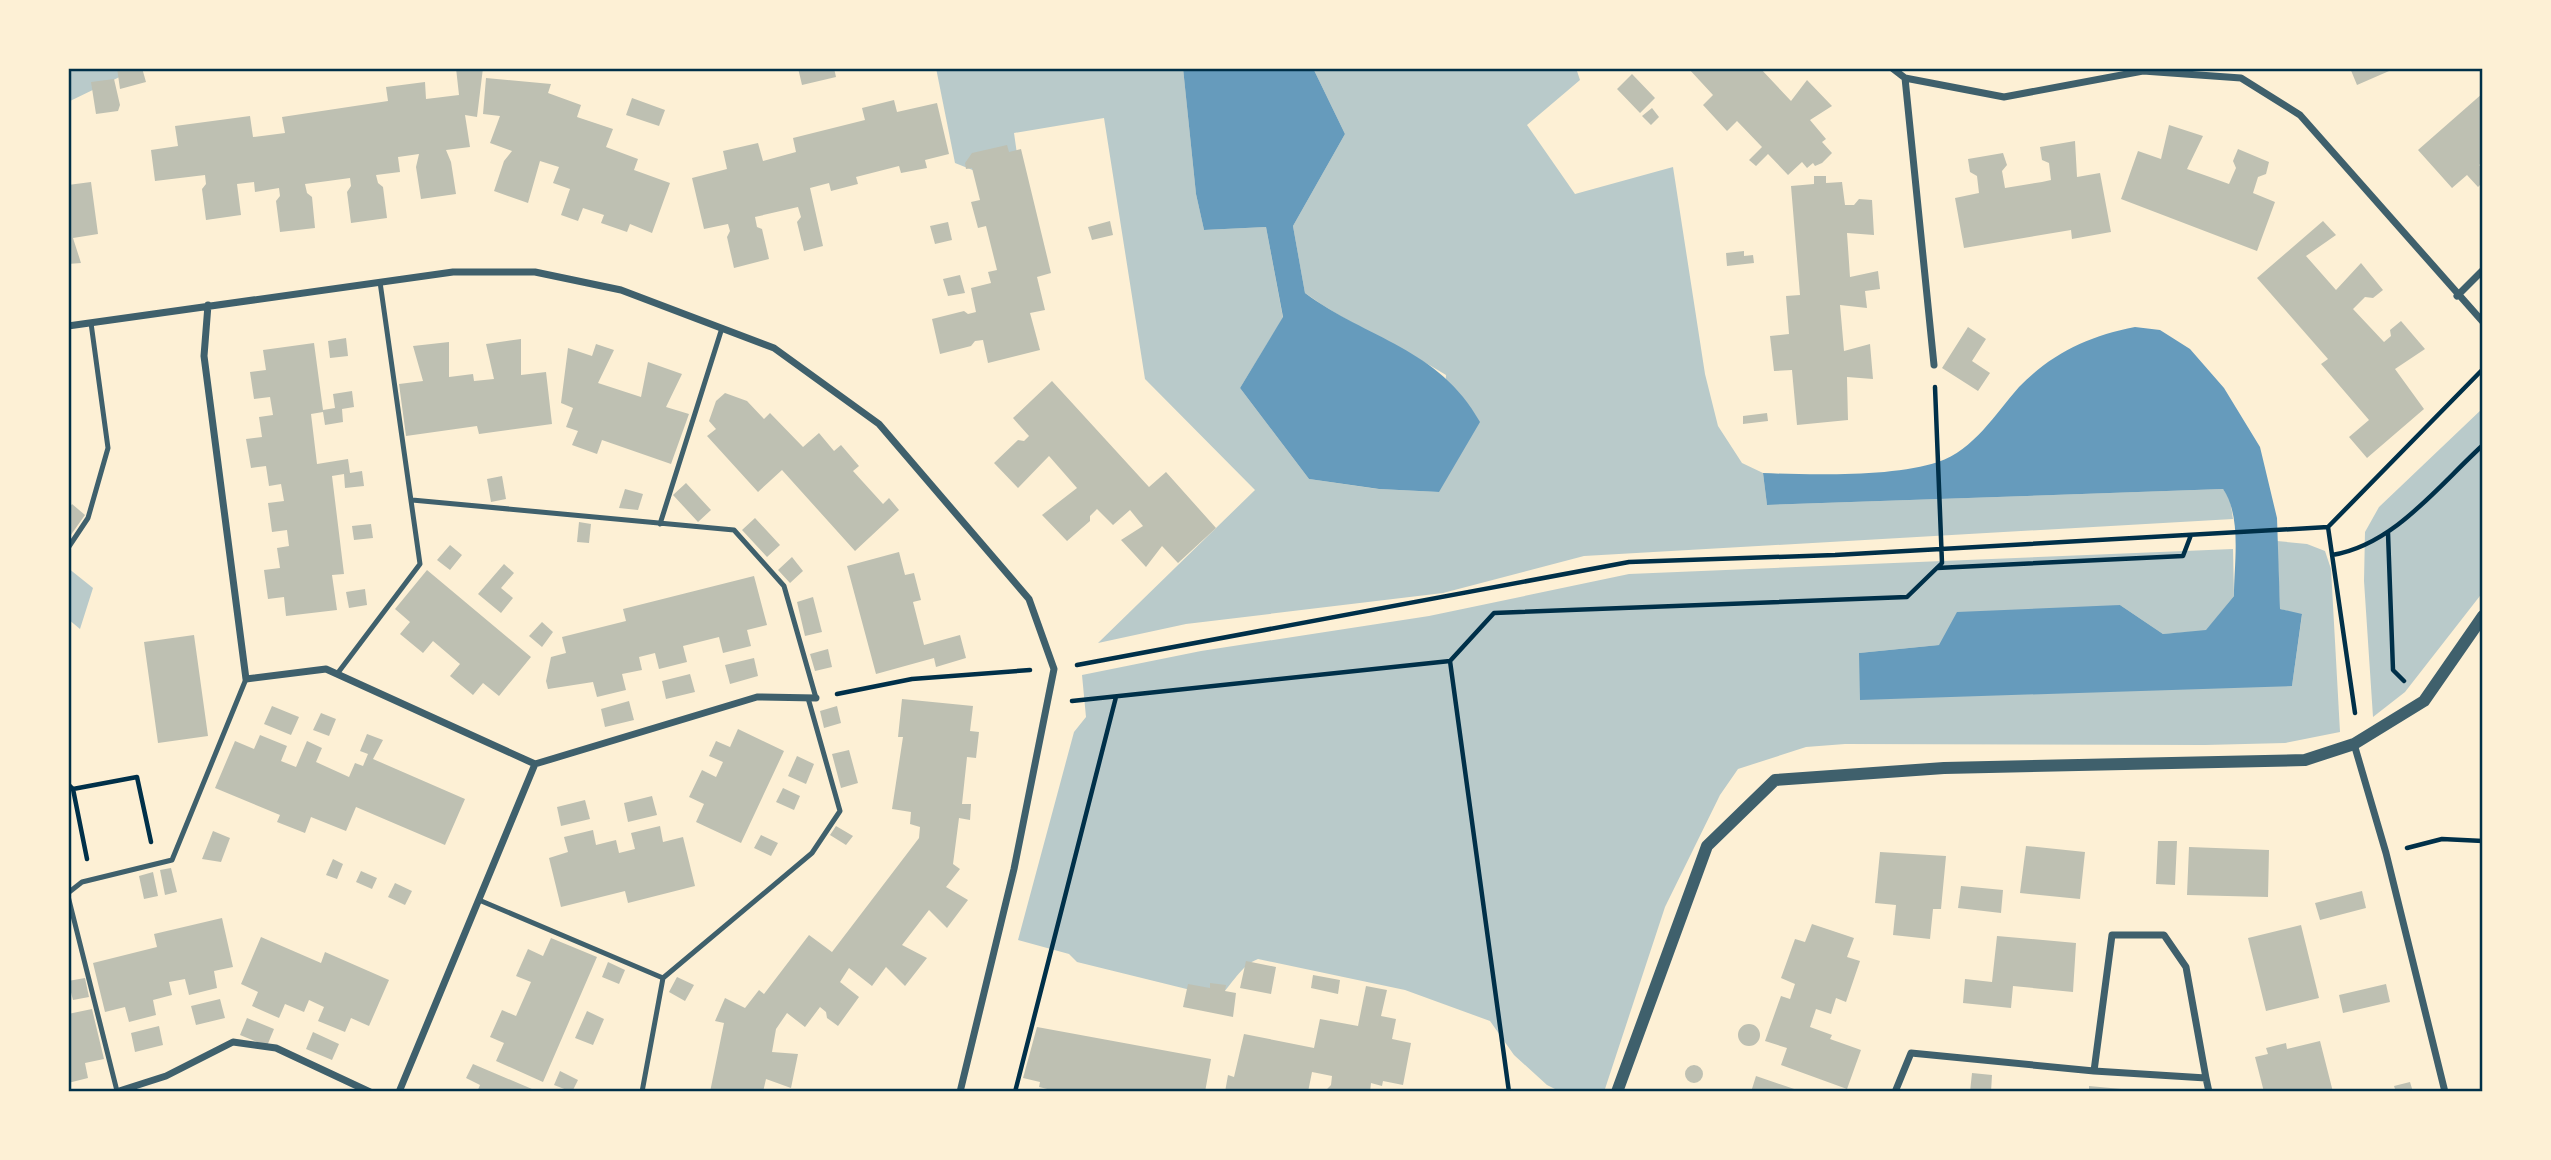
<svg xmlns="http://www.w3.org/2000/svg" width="2551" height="1160" font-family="Karla,sans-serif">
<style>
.green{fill:#b9caca}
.water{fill:#669bbc}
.building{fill:#bec0b2}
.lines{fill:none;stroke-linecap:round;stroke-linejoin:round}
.path{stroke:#003049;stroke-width:4.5}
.service{stroke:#3f606c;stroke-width:5}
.minor{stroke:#3f606c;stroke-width:7}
.tertiary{stroke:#3f606c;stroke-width:12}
.neatline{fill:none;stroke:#003049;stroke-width:2.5}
</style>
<rect width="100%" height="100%" fill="#fdf0d5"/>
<!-- green -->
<path class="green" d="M68,68H138L68,102Z
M936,68H1183L1196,194L1204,230L1266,227L1283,318L1240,388L1309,479L1378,489L1439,492L1446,375C1400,346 1349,325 1305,293L1293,226L1345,134L1313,68H1576L1580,80L1527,125L1575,194L1673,167L1705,374L1718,426L1742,463L1763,473L1767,505L2223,489L2230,499L2233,519L1584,556L1443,593L1186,624L1098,643L1255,490L1145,379L1104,118L1014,133L1018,161L975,171L955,163Z
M2483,408V592L2405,692L2373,717L2364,581L2365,532L2379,507Z
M2277,541L2307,544L2325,551L2331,569L2340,732L2285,743L2205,745L1845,744L1806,747L1738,769L1720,795L1665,907L1604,1092H1561L1547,1085L1514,1055L1490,1021L1405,990L1258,959C1240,966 1233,984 1219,997L1077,962L1069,954L1018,940L1074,732L1086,717L1082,675L1201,651L1429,616L1629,574L2233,549L2234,596L2206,631L2163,634L2120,605L1939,645L1859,653L2292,686L2302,615L2280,609Z
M68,568L93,588L80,629L68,619Z"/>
<!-- water -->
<path class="water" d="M1183,68H1313L1345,134L1293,226L1305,293C1367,339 1439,348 1480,422L1439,492L1379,489L1309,479L1240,388L1283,317L1266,227L1204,230L1196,194Z
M2135,327L2160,330L2190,349L2224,388L2260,447L2277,518L2280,609L2302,614L2292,686L1860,700L1859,653L1939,645L1957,612L2120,605L2163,634L2206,630L2234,596C2234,564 2242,516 2223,489L1767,505L1763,473C1810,475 1894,477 1938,462C1974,450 1995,414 2019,387C2052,353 2089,336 2135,327Z"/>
<!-- building -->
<path class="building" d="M117,68H142L146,82L120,89Z
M456,68H483L477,117L465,115L470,147L446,150L451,162L456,194L421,199L416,167L419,154L398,157L400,172L376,175L378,183L383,187L387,218L351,223L347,192L351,186L350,178L328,181L305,184L307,193L312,197L315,228L280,232L276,201L280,196L279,188L255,192L254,182L237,184L241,215L206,220L202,189L206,184L205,175L155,181L151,150L178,146L175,126L250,116L253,137L285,133L282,117L388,101L386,87L425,82L426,99L459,95Z
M798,68H834L836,77L802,85Z
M1688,68H1760L1791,101L1807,80L1832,106L1810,120L1826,139L1822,142L1832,153L1822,163L1815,166L1813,163L1807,168L1802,162L1788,175L1768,154L1756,166L1749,160L1762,147L1737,121L1727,131L1703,105L1713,95Z
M2350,68H2396L2357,85Z
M1632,74L1655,98L1640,113L1617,89Z
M486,78L551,84L548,93L581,105L577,117L613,129L606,147L638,159L634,170L670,183L652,233L630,224L627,232L601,223L604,215L583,208L578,221L561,215L570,189L553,183L559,167L540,161L528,203L494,191L504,161L512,151L490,143L500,116L483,114Z
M114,79L120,105L118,111L96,114L91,82Z
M2483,93V162L2479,165L2483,169V182L2478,187L2467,175L2452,188L2418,150Z
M632,98L665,110L659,126L626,115Z
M894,100L897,112L937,103L949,154L925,160L927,168L901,173L899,166L856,177L858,184L831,191L829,183L810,188L823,246L804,251L797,222L801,217L798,207L755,217L757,227L762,229L769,259L734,268L727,237L730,231L728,224L704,229L692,178L727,169L723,151L758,143L763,161L796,152L793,138L865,120L862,108Z
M1652,108L1659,117L1651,125L1642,116Z
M2169,125L2203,136L2187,169L2207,176L2229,184L2236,168L2233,161L2238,149L2269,162L2266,174L2258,177L2253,193L2275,202L2257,251L2121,199L2138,151L2161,159Z
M2075,141L2077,177L2100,173L2111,232L2072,239L2071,230L1964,248L1955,198L1979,193L1977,176L1970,172L1968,159L2003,153L2007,165L2002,171L2005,188L2042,182L2051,180L2049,163L2042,160L2040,147Z
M1007,145L1009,152L1021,149L1051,273L1037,277L1045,310L1030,313L1040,350L988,363L983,340L975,341L971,346L940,354L932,319L964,311L968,314L976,312L971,288L991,283L988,272L997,270L986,226L978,228L971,202L980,200L972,168L966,169L965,163L972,153Z
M1814,176H1826V183L1842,182L1845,205H1854L1859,199L1872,200L1874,235L1847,233L1850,277L1878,271L1880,289L1865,291L1867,308L1840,305L1844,351L1870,344L1873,379L1847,377L1848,420L1797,425L1792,370L1774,371L1770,336L1789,334L1786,296L1800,295L1791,186L1814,184Z
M91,182L98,234L73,238L81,263L68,264V185Z
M1110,221L1113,235L1092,240L1088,227Z
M2323,221L2336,235L2306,256L2336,290L2361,263L2383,290L2373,298L2365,297L2353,309L2384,342L2391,336L2390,330L2401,321L2425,349L2395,369L2424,409L2367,458L2349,437L2369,420L2321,364L2328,359L2257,278Z
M948,222L952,240L935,244L930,226Z
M1744,251V256L1753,255L1754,263L1727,266L1726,253Z
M960,275L965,293L948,296L943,279Z
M1968,327L1986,339L1972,361L1990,373L1978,391L1942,368Z
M346,338L348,356L330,358L328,341Z
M521,339V375L546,372L552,424L479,434L477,426L406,436L399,384L423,381L413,346L449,342V377L473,374L474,381L494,379L486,344Z
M314,343L323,410L335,408L333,394L352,391L354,407L342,409L343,422L325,425L323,412L311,414L317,464L348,459L350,473L362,471L364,486L345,488L344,474L332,476L344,574L332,575L337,610L286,616L284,597L268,599L264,570L280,568L277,548L289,546L287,530L272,532L268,503L284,501L281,484L269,486L266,466L251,468L246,439L262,437L259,417L273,415L270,397L254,399L250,372L266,370L263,350Z
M596,344L614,350L598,383L641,397L648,362L682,374L666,407L689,414L671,464L602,440L597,454L572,445L578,431L566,427L573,408L561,403L568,348L592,356Z
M1052,381L1149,487L1166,472L1216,528L1178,563L1162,546L1146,567L1134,554L1121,540L1143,526L1130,510L1113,525L1097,509L1090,516V521L1067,541L1042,515L1077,488L1049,456L1018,488L994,463L1018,440L1024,441L1029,436L1013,418Z
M725,393L747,401L764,419L770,413L803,447L819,433L834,451L841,445L859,466L853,471L883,504L889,498L899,510L855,551L782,470L758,492L707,436L716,429L709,421L716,401Z
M1767,413L1768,421L1743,424V416Z
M502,476L506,499L491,502L487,479Z
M686,483L711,510L698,522L673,495Z
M625,489L643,494L638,510L619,508Z
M72,504L85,515L68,539V510Z
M755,518L780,545L767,557L742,530Z
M579,522L591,524L589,543L577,542Z
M371,524L373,538L354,540L352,526Z
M450,545L462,555L450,570L437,560Z
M899,552L905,575L914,573L921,600L913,602L924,645L960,635L966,658L936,667L934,658L876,674L847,566Z
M792,557L803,571L790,583L778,570Z
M504,564L514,573L501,588L513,598L501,613L478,594Z
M427,570L531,657L499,696L483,683L473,695L450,676L460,664L433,641L423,653L400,634L410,622L395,609Z
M754,576L767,625L747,630L751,646L723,653L719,637L683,646L687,662L659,669L655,653L639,657L642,670L622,674L626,690L597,697L593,682L548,689L546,681L551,657L566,653L562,637L626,621L623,609Z
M365,589L367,605L349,608L346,592Z
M813,597L822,632L805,636L797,602Z
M542,622L553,632L542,647L529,636Z
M194,635L208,736L158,743L144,642Z
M828,649L832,667L815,671L810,654Z
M754,658L758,676L730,684L725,665Z
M690,674L695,692L666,699L662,681Z
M902,699L973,706L970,731L979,732L976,758L967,757L962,804H971L970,820L959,818L953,864L960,869L946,887L968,900L947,928L929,910L902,945L927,958L905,986L886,967L872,986L849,968L840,982L859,997L838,1026L827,1018L826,1012L820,1007L805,1027L787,1013L776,1029L772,1052L798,1054L791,1088L766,1079L763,1092H710L724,1023L715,1021L725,998L745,1008L759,990L764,994L809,935L832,952L919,838L920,827L910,824L911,812L892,809L903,737H898Z
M629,701L634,720L605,727L601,709Z
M272,706L299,717L291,735L264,724Z
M837,706L841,723L824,728L820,711Z
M321,713L336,719L329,736L313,730Z
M738,729L784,751L741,843L696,822L704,804L689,797L702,770L716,777L723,762L709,756L716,741L730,747Z
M367,734L383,740L373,759L465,799L445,845L356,807L346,831L311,817L305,833L277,822L280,815L215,788L235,741L254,749L260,735L287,746L281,761L296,767L307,741L322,748L316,762L349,777L355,763L363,766L368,754L360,751Z
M849,750L858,783L841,788L832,754Z
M797,756L814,764L806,784L788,776Z
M783,788L800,796L794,810L776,802Z
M652,796L657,815L628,822L624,803Z
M585,800L590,819L561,826L557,807Z
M660,826L663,842L683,837L695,886L628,903L625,891L561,907L549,858L568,852L564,837L593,830L596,845L616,840L619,853L635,849L631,833Z
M836,826L853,836L846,845L830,835Z
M213,831L230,838L221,862L202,859Z
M761,835L778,843L771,856L754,848Z
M2158,841H2177L2175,885L2156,884Z
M2026,846L2085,852L2080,899L2020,893Z
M2189,847L2269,850L2268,897L2187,895Z
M1880,852L1946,856L1941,909H1933L1930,939L1893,935L1896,905L1875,903Z
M333,859L343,864L337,879L326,875Z
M171,868L177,892L165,895L160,870Z
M361,871L377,878L372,889L356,882Z
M153,872L158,896L144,899L139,876Z
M395,883L412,891L405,905L388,897Z
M1961,886L2003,890L2001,913L1958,908Z
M2362,891L2366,908L2320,920L2315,903Z
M222,918L233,967L214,971L217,988L189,995L185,979L169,982L172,995L153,1000L156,1015L129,1022L125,1007L105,1012L93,963L157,947L154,934Z
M1812,924L1854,938L1847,957L1860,961L1846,1002L1836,998L1831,1014L1816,1009L1810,1027L1832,1035L1830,1039L1861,1050L1847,1089L1781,1065L1787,1048L1765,1041L1781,996L1790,999L1795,984L1781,978L1795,939L1805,942Z
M2301,925L2319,998L2266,1011L2248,938Z
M1997,936L2076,943L2073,992L2013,986L2011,1008L1963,1003L1965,979L1992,982Z
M261,937L321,963L325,952L389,980L369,1026L351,1018L345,1032L318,1021L324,1007L309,1000L304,1012L285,1004L279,1018L252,1006L258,992L241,984Z
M551,938L597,957L543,1082L496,1061L504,1043L490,1037L502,1010L516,1016L531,982L516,976L528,949L543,956Z
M1246,961L1276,967L1271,994L1240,988Z
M608,962L625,970L619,984L602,977Z
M1313,975L1340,980L1338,994L1311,988Z
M677,977L694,985L685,1001L669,992Z
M85,978L89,997L73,1000L68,981Z
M1210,983L1226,985L1225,991L1236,993L1233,1017L1183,1007L1188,984L1210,988Z
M2386,984L2390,1002L2343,1013L2339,995Z
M1366,986L1387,990L1381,1016L1396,1019L1392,1039L1411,1043L1403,1085L1383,1081L1382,1086L1371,1083L1370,1092H1324L1331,1085L1332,1076L1312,1072L1308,1092H1225L1228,1075L1234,1077L1244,1034L1314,1048L1320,1019L1358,1026Z
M220,999L225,1018L196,1025L191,1006Z
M92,1009L104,1059L85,1063L88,1078L68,1083V1014Z
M587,1011L604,1019L593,1045L575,1038Z
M247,1018L274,1029L267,1046L240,1035Z
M1738 1035a11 11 0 1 1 22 0a11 11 0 1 1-22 0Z
M159,1026L163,1045L135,1052L131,1033Z
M1037,1027L1211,1059L1205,1092H1060L1039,1087L1040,1082L1023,1078Z
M313,1032L339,1044L332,1060L306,1049Z
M2320,1041L2333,1092H2264L2255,1057L2268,1054L2266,1048L2286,1043L2287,1049Z
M473,1064L532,1089L531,1092H477L480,1085L466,1078Z
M1685 1074a9 9 0 1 1 18 0a9 9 0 1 1-18 0Z
M560,1071L578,1080L572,1092L554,1085Z
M1972,1073L1992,1075L1991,1092H1970Z
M1756,1076L1800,1091V1092H1751Z
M2410,1082L2413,1092H2396L2394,1086Z
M2089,1086L2132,1090V1092H2089Z"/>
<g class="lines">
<!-- path -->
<path class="path" d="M2328,527L2355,713
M2388,533L2393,670L2404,681
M2332,555C2394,545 2438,486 2483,445
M1937,568L2183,556L2191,535
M1450,661L1509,1092
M1077,665L1629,562L1835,555L2328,527L2483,369
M837,694L912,679L1030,670
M1072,701L1450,661L1494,613L1907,597L1942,563L1935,387
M68,784L73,789L87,859
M73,789L137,777L151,842
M2407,848L2442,839L2483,841
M1015,1092L1116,697"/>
<!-- service -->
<path class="service" d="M412,500L734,530L784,586L816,698
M660,524L722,328
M68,548L88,518L108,448L91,323
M337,674L420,564L380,282
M68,893L82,882L172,860L246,679
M68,896L117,1091
M479,900L663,978
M642,1092L663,978L812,853L840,811L808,698"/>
<!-- minor -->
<path class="minor" d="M1892,68L1905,78L2004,97L2143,71L2241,78L2300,115L2483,322
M1905,78L1934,365
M2457,296L2483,270
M208,305L204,356L246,679L326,669L535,764L757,697L816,698
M68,326L453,272H535L621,290L774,348L879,424L1029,599L1054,669L1014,869L960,1092
M2354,744L2386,853L2445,1092
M2094,1071L2112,935H2164L2186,967L2206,1078
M116,1092L166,1076L233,1042L276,1048L370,1092
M399,1092L535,764
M1895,1092L1911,1053L2094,1071L2206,1078L2209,1092"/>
<!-- tertiary -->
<path class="tertiary" d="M1617,1092L1707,846L1775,780L1944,768L2305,760L2354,744L2424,701L2483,616"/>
</g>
<!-- border -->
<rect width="2551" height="1160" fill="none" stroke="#fdf0d5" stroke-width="140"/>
<rect x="70" y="70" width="2411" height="1020" class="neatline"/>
</svg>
